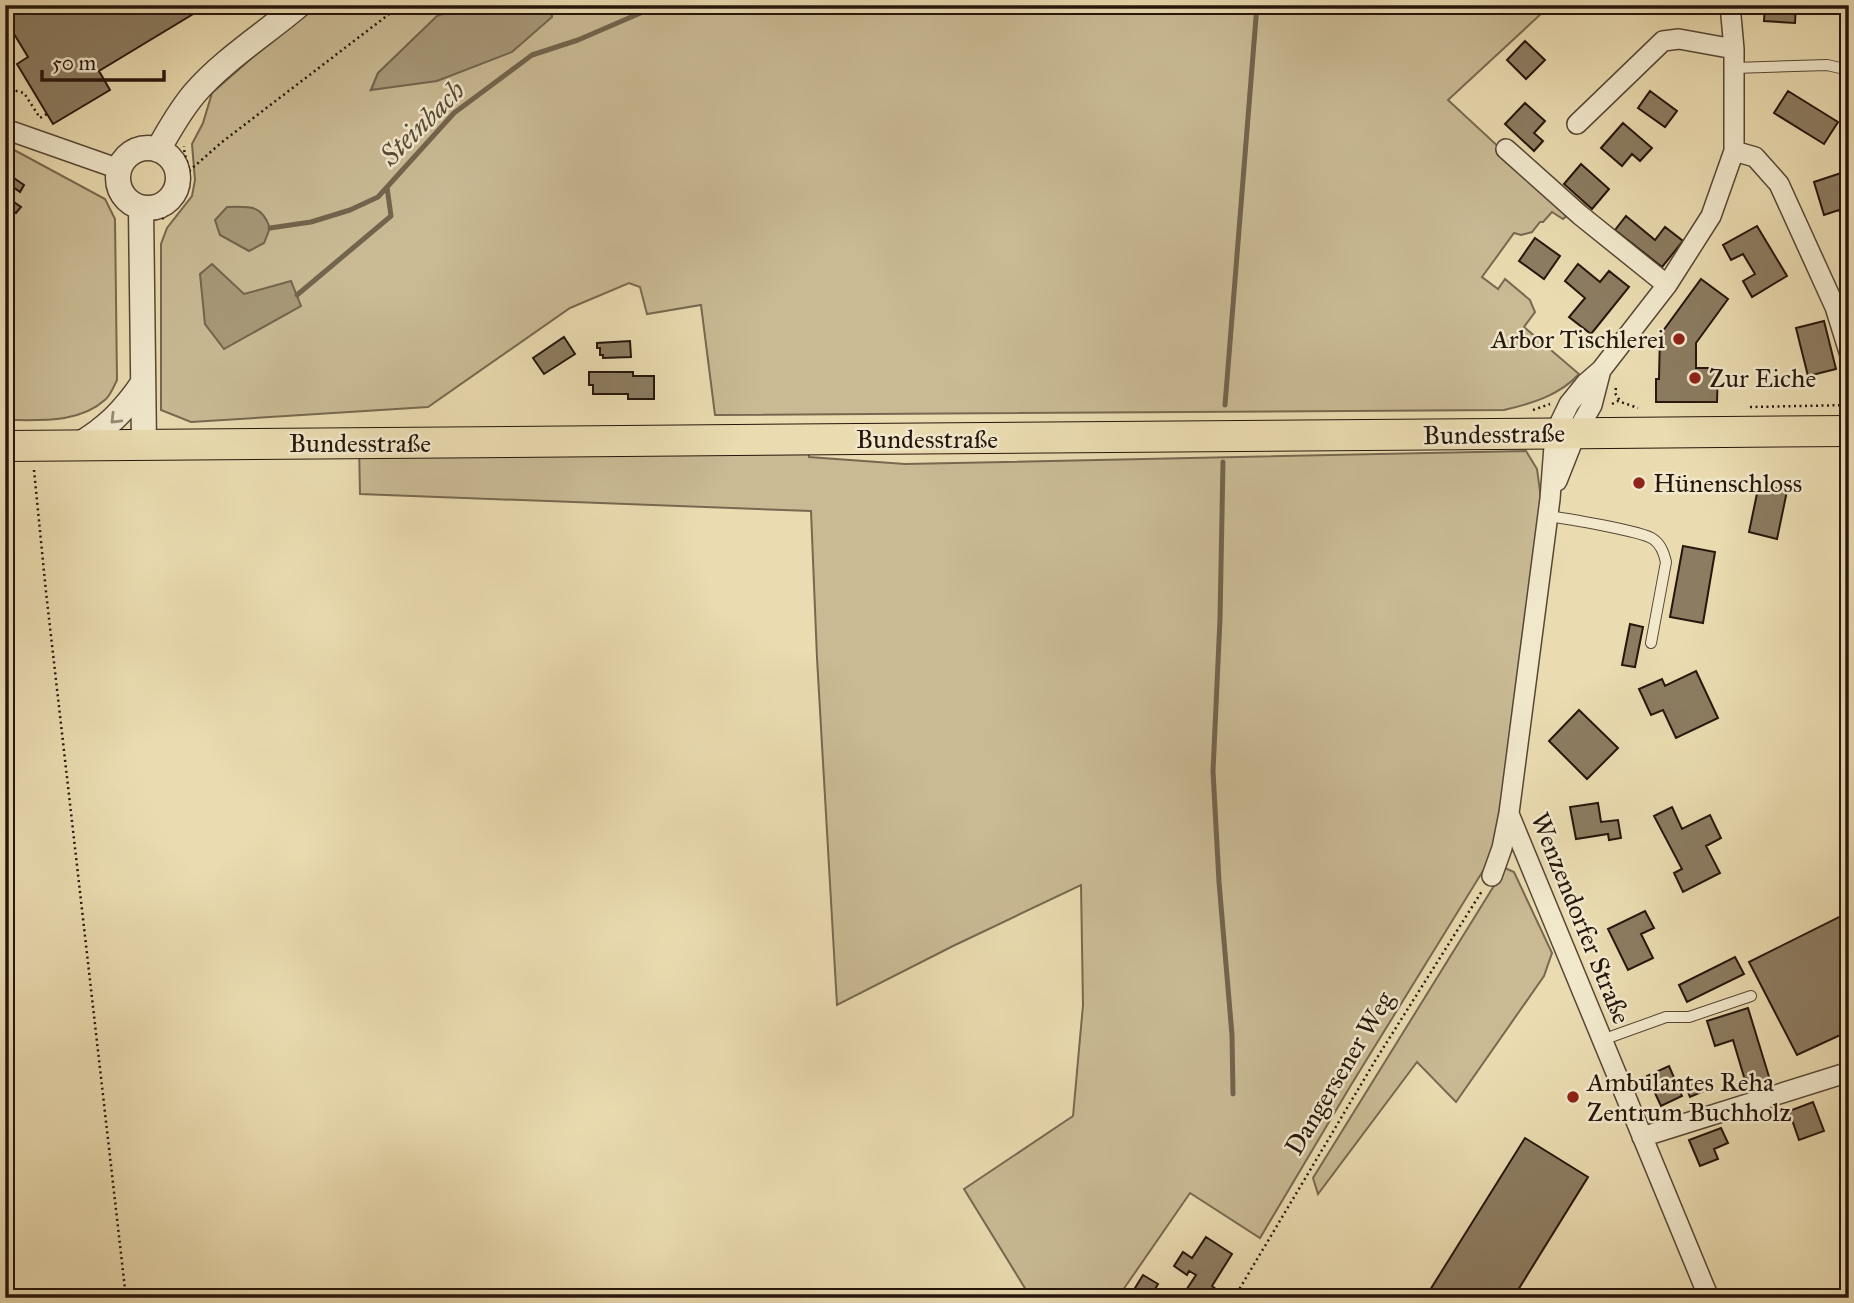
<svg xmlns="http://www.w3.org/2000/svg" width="1854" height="1303" font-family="'IM FELL Great Primer',serif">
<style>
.green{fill:#c9ba94;stroke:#786850;stroke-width:2}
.water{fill:#a79878;stroke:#73644d;stroke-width:2}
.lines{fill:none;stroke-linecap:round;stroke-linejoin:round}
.stream{stroke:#73644d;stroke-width:5}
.building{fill:#8c7c61;stroke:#26160c;stroke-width:2}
.service-casing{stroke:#574735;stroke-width:12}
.minor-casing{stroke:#574735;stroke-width:22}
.tertiary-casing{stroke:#574735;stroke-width:27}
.primary-casing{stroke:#26160c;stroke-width:32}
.path{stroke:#26160c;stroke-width:2.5;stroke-dasharray:2 3.5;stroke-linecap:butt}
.service{stroke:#f1e8cc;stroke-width:10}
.minor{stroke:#f1e8cc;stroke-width:19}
.tertiary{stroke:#f1e8cc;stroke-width:24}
.primary{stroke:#eadbb0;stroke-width:30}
.oneway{stroke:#968a76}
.poi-dot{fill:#8f2418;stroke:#f1e8cc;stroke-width:2.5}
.labels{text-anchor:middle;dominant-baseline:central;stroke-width:5;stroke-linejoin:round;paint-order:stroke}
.poi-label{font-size:26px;fill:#26160c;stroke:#f1e8cc;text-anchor:start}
.street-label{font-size:26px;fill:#26160c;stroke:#f1e8cc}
.water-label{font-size:28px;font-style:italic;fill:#5a4a37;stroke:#f1e8cc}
</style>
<rect width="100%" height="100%" fill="#eadbb0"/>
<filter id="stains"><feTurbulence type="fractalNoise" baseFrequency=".00286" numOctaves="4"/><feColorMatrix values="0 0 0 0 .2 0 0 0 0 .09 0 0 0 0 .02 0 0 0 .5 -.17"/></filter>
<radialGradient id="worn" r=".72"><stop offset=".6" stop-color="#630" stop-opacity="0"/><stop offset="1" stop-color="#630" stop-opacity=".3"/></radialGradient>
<!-- green -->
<path class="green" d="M318,5H468L437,16L378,73L371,90L552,17L549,5H1535L1542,13L1448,100L1570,213L1563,219L1552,212L1543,222H1540L1532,232L1521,235L1514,233L1482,277L1498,289L1505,279L1530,300L1535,312L1524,327L1579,374C1560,395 1531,404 1504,410L715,415L701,305L647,314L640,287L629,283L570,308L428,407L191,422L161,410V244L167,228L192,196L195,180L192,144L203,123L212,93L264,47Z
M5,145L105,199L115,219L117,380C114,386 111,394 106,399C79,424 39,420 5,420Z
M808,440L809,457L905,464L1526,451L1537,469L1541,499L1505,790L1494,853L1351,1085L1260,1238L1190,1193L1123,1290L1133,1298H1031L964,1189L1073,1116L1083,1005L1081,885L953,946L837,1005L817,658L811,511L360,494L359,443Z
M1505,868L1514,872L1552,953L1544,976L1456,1102L1417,1062L1318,1194L1313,1178Z"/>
<!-- water -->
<path class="water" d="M468,5H549L552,17L512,52L437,81L371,90L378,73L437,16Z
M227,207C250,206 262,205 270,228L264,243L249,251L220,235L215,220Z
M212,264L244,294L291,281L301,306L224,349L205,324L200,274Z"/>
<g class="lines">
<!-- stream -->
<path class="stream" d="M270,228L311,222L350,210L378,197L454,113L532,55L578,40L659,5
M297,295L391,216L387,187
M1225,405L1257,5
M1223,462L1220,619L1213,771L1219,882L1232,1035L1233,1094"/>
</g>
<!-- building -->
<path class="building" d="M25,5H208L99,71L110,90L53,124L17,64L28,57L5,19V17Z
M1765,5H1796L1795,23L1764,21Z
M1525,41L1545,60L1526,79L1507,60Z
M1650,91L1677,111L1665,127L1638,108Z
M1788,91L1838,122L1824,144L1774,113Z
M1525,103L1545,121L1534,133L1543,141L1534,151L1505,124Z
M1623,123L1652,148L1640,161L1632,154L1622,166L1601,148Z
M1581,164L1609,189L1592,209L1564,184Z
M5,172L24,185L20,192L5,181Z
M1841,173L1849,197V226L1846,227L1839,210L1824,215L1814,182Z
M5,196L21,207L16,213L5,206Z
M1626,216L1655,240L1665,227L1683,241L1662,267L1615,230Z
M1757,226L1787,276L1752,297L1743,281L1755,274L1743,254L1731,260L1723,245Z
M1535,238L1560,256L1544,279L1519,261Z
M1578,264L1600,282L1609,271L1629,287L1591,334L1569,317L1585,298L1565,281Z
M1701,279L1728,299L1696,343V368H1718L1717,402H1656V379H1659L1660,335Z
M1824,321L1836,369L1808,376L1796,328Z
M564,337L575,354L544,374L533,358Z
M630,341L631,357L603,358V355H600V348H597V343Z
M589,372H633V376H654V399H628V394H593V385H589Z
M1759,484L1787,491L1777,539L1749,532Z
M1683,546L1715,552L1703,623L1670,617Z
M1630,624L1643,627L1635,667L1622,665Z
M1696,671L1718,718L1676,738L1663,710L1651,715L1639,689L1662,679L1665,686Z
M1579,710L1618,748L1587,779L1549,741Z
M1598,803L1601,822L1618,820L1621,838L1609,840L1608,834L1576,839L1570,807Z
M1672,807L1682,829L1710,815L1721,838L1706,846L1720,873L1683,892L1674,873L1682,869L1654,816Z
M1645,911L1654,928L1641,934L1653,958L1628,970L1608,929Z
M1849,912V1031L1797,1055L1749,962Z
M1735,957L1744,974L1687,1002L1679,985Z
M1748,1008L1770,1080L1747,1087L1733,1040L1715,1046L1707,1021Z
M1669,1066L1682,1096L1661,1106L1647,1076Z
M1700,1081L1704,1091L1690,1097L1686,1087Z
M1813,1102L1824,1131L1799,1140L1789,1111Z
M1721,1128L1728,1143L1714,1149L1718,1159L1700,1166L1689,1140Z
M1525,1138L1588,1177L1513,1298H1425Z
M1206,1237L1232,1254L1212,1286L1217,1290L1212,1298H1188L1183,1295L1196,1275L1189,1271L1187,1275L1174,1266L1183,1252L1192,1258Z
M1143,1275L1158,1284L1150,1298L1135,1288Z"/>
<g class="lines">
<defs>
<path id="service" d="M1734,68L1827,65L1849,70
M1547,516C1564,518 1642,531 1653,539C1661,544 1664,553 1666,562L1651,643
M1602,1040L1666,1017H1689L1751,996"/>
<path id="minor" d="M1577,124L1663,41L1679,39L1734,49
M5,129L119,169
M1506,149L1580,215L1667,285
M1734,151L1755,157L1779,184L1835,307L1849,352
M1557,481L1576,433L1592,405L1601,370
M1509,814L1709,1298
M1492,876L1502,848L1509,813L1550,499L1555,433L1569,404L1586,383L1601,370L1667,285L1711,216L1734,151V49L1730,5
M1642,1137L1849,1072"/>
<path id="tertiary" d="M118 178a30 30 0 1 1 60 0a30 30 0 1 1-60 0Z
M158,150C169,130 180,111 194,94C222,61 266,33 299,5
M141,208L144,445
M78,445C106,429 125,410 143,383"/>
<path id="primary" d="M5,446L1849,431"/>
</defs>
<!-- service casing -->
<use href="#service" class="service-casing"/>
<!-- minor casing -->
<use href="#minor" class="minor-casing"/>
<!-- tertiary casing -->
<use href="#tertiary" class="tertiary-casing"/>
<!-- primary casing -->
<use href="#primary" class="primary-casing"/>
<!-- path -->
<path class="path" d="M5,88L24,93L40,118L47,114
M189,171L222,142L401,5
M162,219C176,206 190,195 189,173C189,164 184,156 184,146
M1616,388L1615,393L1620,401
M1612,404L1618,401L1638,408
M1750,407L1849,405
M1533,410L1550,404
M34,470L46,592L126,1298
M1234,1298L1375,1061L1482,891"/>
<!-- service -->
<use href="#service" class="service"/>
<!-- minor -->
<use href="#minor" class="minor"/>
<!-- tertiary -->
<use href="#tertiary" class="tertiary"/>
<!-- primary -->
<use href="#primary" class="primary"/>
</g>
<!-- one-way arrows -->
<defs><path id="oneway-chevron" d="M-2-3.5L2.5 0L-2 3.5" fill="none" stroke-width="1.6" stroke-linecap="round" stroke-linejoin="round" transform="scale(1.75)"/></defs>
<use class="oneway" href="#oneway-chevron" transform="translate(115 419) rotate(135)"/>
<!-- markers -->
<g class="poi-dot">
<circle cx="1679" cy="339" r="7"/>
<circle cx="1695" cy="378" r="7"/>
<circle cx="1639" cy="483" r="7"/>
<circle cx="1573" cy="1097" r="7"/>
</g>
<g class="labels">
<!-- poi labels -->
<g class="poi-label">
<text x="1665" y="339" text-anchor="end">Arbor Tischlerei</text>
<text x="1709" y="378">Zur Eiche</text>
<text x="1653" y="483">Hünenschloss</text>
<text x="1587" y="1082">Ambulantes Reha<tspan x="1587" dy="30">Zentrum Buchholz</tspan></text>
</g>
<!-- street labels -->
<g class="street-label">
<text transform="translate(1494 434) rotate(-1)">Bundesstraße</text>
<text x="927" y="439">Bundesstraße</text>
<text x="360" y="443">Bundesstraße</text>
<text transform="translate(1581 918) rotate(68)">Wenzendorfer Straße</text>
<text transform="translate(1339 1073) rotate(-59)">Dangersener Weg</text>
</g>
<!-- water labels -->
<g class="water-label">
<text transform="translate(422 123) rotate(-45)">Steinbach</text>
</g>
</g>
<!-- margin -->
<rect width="1854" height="1303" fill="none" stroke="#eadbb0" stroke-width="28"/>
<rect x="7" y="7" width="1840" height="1289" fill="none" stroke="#26160c" stroke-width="3.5"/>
<rect x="14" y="14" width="1826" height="1275" fill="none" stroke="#26160c" stroke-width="2"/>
<!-- scale -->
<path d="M42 70v10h122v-10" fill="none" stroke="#26160c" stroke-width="3.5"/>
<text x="52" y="70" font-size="21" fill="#26160c" stroke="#f1e8cc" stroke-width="5" paint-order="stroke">50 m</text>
<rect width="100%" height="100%" filter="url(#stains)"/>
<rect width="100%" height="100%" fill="url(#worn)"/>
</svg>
